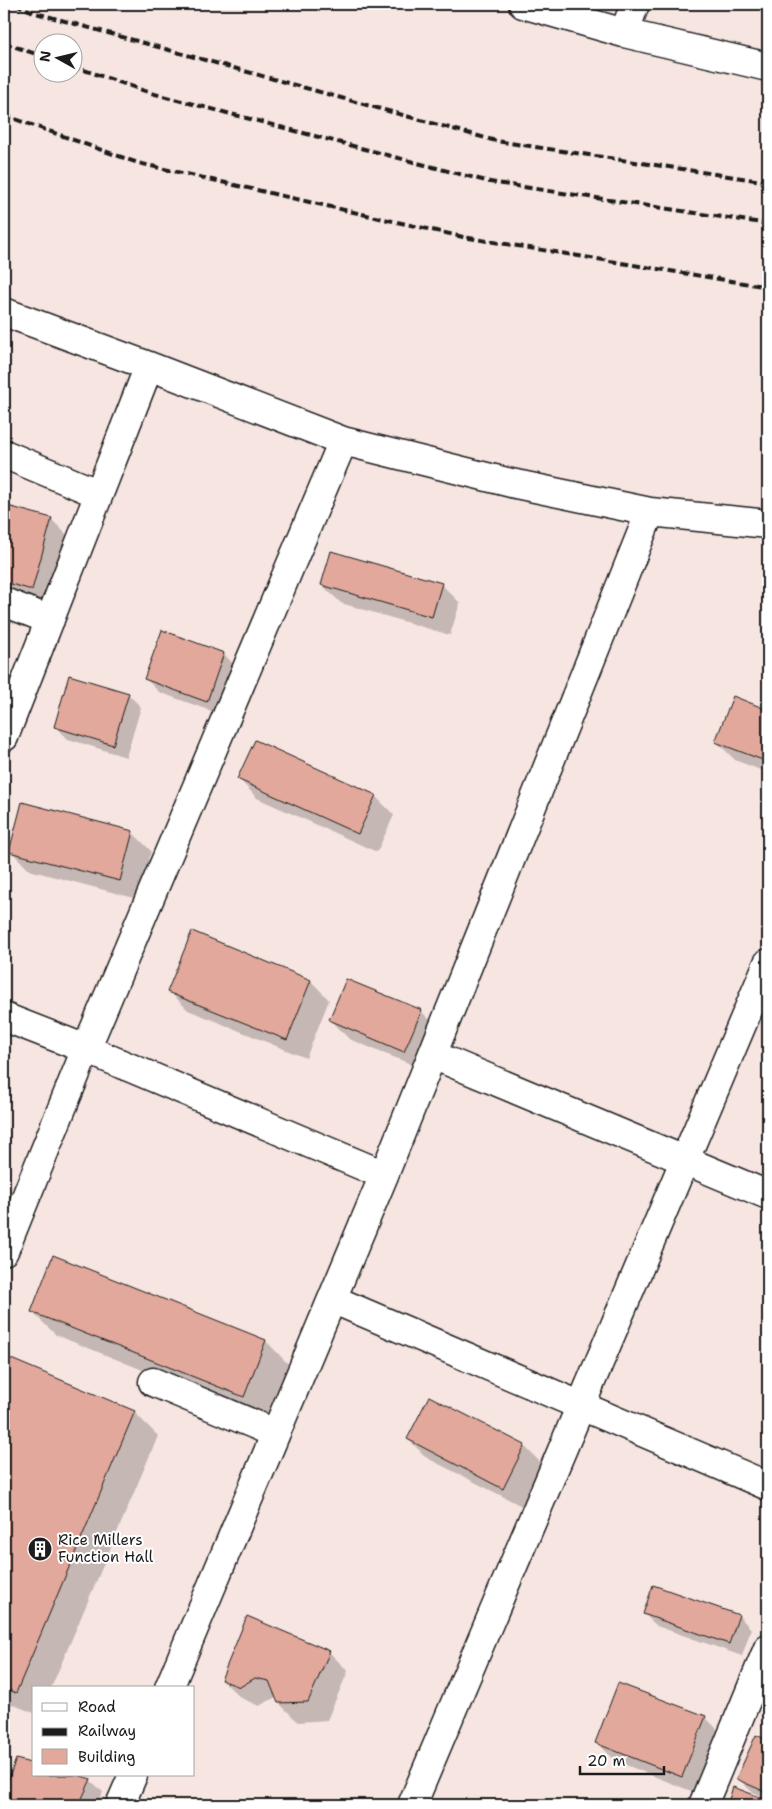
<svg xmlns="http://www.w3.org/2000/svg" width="772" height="1809" font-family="'Shantell Sans',sans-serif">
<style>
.shadow{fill:#0003}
.building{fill:#e1a89b;stroke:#1c1c1c}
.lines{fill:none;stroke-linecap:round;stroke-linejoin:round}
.street-casing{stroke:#1c1c1c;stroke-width:31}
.street{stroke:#fff;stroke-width:28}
.rail{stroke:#1c1c1c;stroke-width:4;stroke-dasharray:8 4;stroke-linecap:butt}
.labels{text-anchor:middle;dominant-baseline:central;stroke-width:4;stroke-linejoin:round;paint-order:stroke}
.poi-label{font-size:15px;fill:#1c1c1c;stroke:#fff;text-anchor:start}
</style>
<rect width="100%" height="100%" fill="#f6e5e1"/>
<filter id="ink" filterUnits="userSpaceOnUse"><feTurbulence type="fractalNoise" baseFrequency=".02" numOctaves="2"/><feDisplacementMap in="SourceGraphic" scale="10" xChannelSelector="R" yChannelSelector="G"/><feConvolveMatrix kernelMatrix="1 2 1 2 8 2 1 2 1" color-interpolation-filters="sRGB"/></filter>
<g filter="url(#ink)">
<!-- shadow -->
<path class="shadow" d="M4,506L51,519L70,538L51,608L4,595Z
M441,584L460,603L450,635L341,603L322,585Z
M163,632L224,654L236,667L219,714L159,692L146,679Z
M128,694L141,707L126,757L68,739L55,726Z
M734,698L768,711V773L735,760L717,742Z
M239,779L375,796L394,815L377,852L257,798Z
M132,832L151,851L138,899L29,870L11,851Z
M193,933L311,981L329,1000L306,1058L188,1010L169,991Z
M421,1011L440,1030L423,1069L349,1039L331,1020Z
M54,1257L266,1341L289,1365L267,1420L56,1335L32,1312Z
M4,1358L134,1412L158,1436L51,1688H34V1713L4,1701Z
M408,1439L524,1446L543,1465L522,1506L427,1458Z
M644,1614L739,1616L751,1629L742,1656L657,1626Z
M329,1652L348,1671L327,1720L298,1722L279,1703L276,1697L259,1706L241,1698L222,1680Z
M705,1717L724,1736L701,1795L616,1761L597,1743Z
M4,1724L12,1732L4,1754Z
M756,1737L768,1742V1799L751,1791L738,1778Z
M17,1760L34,1775L90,1780L103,1792L97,1805H12L4,1797V1794Z"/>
<!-- building -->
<path class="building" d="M4,505L52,518L32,590L4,582Z
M331,551L442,583L432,617L321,585Z
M162,630L224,653L207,702L144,679Z
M69,675L129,693L113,745L54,727Z
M733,696L768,710V762L715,742Z
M255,740L376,795L358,834L237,779Z
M22,802L133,831L120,881L9,852Z
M192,931L311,980L287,1040L167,992Z
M346,979L422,1010L404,1052L329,1020Z
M53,1255L266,1340L244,1397L31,1312Z
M4,1356L135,1411L16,1693L4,1688Z
M429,1396L525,1445L503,1489L407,1439Z
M653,1585L739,1615L729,1644L643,1614Z
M247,1616L330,1651L308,1702L278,1703L269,1681L255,1678L240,1687L221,1680Z
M618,1683L706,1716L682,1777L595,1743Z
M756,1735L768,1740V1793L736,1779Z
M16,1759L34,1764V1775H78L91,1779L79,1805H25L4,1797V1791Z
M733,1787L768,1800V1805H727Z"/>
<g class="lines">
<defs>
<path id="street" d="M523,4L624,33L768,67
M624,33L635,4
M4,312L149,366L343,441L511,483L650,512L768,524
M4,454L99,494
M4,602L50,620
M4,737L149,366
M4,1017L86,1049L384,1175
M433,1055L768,1195
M4,1251L86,1049L343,441
M332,1299L768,1486
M153,1382L275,1433
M169,1688L384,1175L650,512
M120,1805L133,1775
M412,1805L768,963
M703,1805L768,1648"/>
</defs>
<!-- street casing -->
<use href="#street" class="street-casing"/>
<!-- street -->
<use href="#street" class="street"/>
<!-- rail -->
<path class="rail" d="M15,4L36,13L496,141L768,182
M4,43L42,56
M72,66L151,93L490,182L768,224
M4,115L138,163L463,237L768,287"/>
</g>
</g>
<!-- icons -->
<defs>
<symbol id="building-disc" viewBox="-11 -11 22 22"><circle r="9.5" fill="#1c1c1c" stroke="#fff"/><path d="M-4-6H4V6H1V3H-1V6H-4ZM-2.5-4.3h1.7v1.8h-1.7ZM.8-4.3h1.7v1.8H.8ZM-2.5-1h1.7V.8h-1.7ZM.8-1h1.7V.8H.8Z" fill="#fff"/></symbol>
</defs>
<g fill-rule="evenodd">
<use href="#building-disc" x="26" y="1535" width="28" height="28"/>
</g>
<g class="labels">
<!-- poi labels -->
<g class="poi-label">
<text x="58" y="1540">Rice Millers<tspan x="58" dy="17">Function Hall</tspan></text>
</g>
</g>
<!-- margin -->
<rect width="772" height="1809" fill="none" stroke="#fff" stroke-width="20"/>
<rect x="10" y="10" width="752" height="1789" fill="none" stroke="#1c1c1c" stroke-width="2" filter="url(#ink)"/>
<!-- legend -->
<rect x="32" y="1686" width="162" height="90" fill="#ffffff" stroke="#a4a4a4"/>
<rect x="42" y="1703" width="25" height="8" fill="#ffffff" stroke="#a4a4a4"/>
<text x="78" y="1712" font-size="15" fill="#1c1c1c">Road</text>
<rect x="42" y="1728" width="25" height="8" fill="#1c1c1c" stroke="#a4a4a4"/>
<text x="78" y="1736" font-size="15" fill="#1c1c1c">Railway</text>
<rect x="42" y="1749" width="25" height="15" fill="#e1a89b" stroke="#a4a4a4"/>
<text x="78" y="1762" font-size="15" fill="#1c1c1c">Building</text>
<!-- north arrow -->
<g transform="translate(58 58) rotate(278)"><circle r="24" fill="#ffffff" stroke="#a4a4a4"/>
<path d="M0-4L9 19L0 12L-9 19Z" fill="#1c1c1c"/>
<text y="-8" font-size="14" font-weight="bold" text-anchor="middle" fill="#1c1c1c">N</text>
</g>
<!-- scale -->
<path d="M580 1766v8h84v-8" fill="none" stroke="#1c1c1c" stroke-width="2.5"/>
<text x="587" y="1766" font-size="15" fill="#1c1c1c" stroke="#ffffff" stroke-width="4" paint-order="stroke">20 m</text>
</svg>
